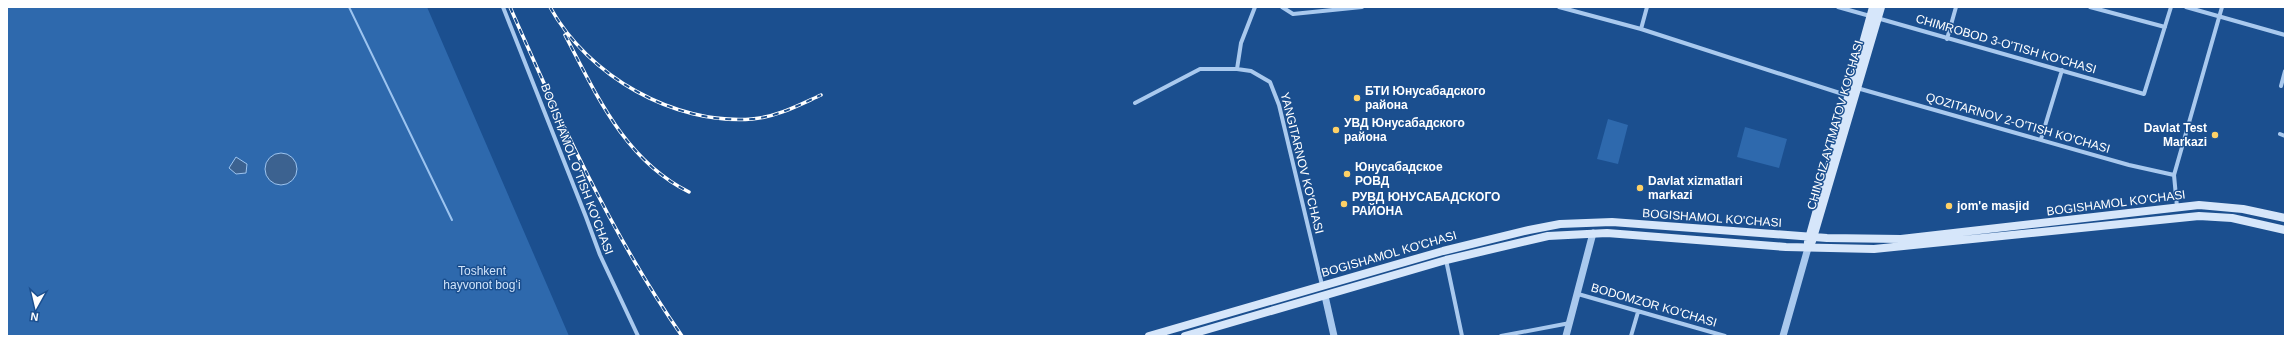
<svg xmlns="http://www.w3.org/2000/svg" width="2292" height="343" font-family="Arial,sans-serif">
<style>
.green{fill:#2e69ad}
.water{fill:#3c6290;stroke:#9cc4f0}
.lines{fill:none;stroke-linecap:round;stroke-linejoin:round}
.stream{stroke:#9cc4f0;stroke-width:2}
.minor{stroke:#a9c9ee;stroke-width:4}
.tertiary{stroke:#a9c9ee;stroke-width:7}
.secondary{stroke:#d6e6fa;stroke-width:8}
.rail-casing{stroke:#fff;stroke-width:3.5}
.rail{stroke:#1b4f8f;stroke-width:2;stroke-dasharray:6;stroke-linecap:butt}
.poi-dot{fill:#ffd166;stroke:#1b4f8f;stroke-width:1.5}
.labels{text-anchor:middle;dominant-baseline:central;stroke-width:3;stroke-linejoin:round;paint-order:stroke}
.street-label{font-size:12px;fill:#fff;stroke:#1b4f8f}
.poi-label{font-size:12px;font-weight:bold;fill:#fff;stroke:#1b4f8f;text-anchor:start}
.park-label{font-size:12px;fill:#cfe3fa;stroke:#1b4f8f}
</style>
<rect width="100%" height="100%" fill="#1b4f8f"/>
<!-- green -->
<path class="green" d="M7,7H427L569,336H7Z
M1608,119L1628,125L1618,164L1597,159Z
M1745,127L1787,139L1779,168L1737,157Z"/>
<!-- water -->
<path class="water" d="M265 169a16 16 0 1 1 32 0a16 16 0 1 1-32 0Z
M236,157L247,164L246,173L236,174L229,168Z"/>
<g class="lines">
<!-- stream -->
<path class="stream" d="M349,7L452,220"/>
<!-- minor -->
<path class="minor" d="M503,7L586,217L600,255L638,336
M1282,7L1293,14L1362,7
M1559,7L1641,29L1849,96
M1838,7L1870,16
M2090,7L2165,27
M2186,7L2285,35
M1877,18L2144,94L2171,7
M1641,29L1647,7
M1947,39L1956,7
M1237,69L1241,43L1255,7
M2281,86L2285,71
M1857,88L2129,165L2174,175
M1135,103L1200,69H1237L1251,71L1270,82L1279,105L1322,285
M2280,134L2285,136
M2041,139L2062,70
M2177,207L2174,175L2222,7
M1446,260L1462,336
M1578,294L1725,336
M1501,336L1570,323
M1631,336L1638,312"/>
<!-- tertiary -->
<path class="tertiary" d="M1325,296L1334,336
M1566,336L1593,233
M1783,336L1808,248"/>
<!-- secondary -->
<path class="secondary" d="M1812,241L1881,7
M1808,242L1873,7
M1149,336L1443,251L1529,230L1560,224L1612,222L1827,238L1901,239L2199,205L2243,209L2285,218
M1185,336L1446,260L1548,236L1607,233L1786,247L1874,249L2199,216L2232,218L2285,230"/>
<defs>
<path id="rail" d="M510,7C560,121 611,234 682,336
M550,7C588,76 674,125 752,119C777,117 799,105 821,95
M565,35C597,96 625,160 689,192"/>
</defs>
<!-- rail casing -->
<use href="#rail" class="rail-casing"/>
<!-- rail -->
<use href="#rail" class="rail"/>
</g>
<!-- markers -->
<g class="poi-dot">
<circle cx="1357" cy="98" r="4"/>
<circle cx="1336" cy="130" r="4"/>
<circle cx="2215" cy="135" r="4"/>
<circle cx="1347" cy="174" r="4"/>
<circle cx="1640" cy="188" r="4"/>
<circle cx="1344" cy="204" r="4"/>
<circle cx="1949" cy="206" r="4"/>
</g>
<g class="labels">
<!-- street labels -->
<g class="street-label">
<text transform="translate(2006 44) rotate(16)">CHIMROBOD 3-O'TISH KO'CHASI</text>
<text transform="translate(2018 123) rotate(16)">QOZITARNOV 2-O'TISH KO'CHASI</text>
<text transform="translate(1835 125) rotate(-74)">CHINGIZ AYTMATOV KO'CHASI</text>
<text transform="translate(1302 163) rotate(76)">YANGITARNOV KO'CHASI</text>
<text transform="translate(577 169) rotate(69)">BOGISHAMOL O'TISH KO'CHASI</text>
<text transform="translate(2116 203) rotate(-7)">BOGISHAMOL KO'CHASI</text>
<text transform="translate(1712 218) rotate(4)">BOGISHAMOL KO'CHASI</text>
<text transform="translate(1389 254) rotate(-16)">BOGISHAMOL KO'CHASI</text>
<text transform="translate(1654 305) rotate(16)">BODOMZOR KO'CHASI</text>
</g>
<!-- poi labels -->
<g class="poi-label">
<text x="1365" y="91">БТИ Юнусабадского<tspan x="1365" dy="14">района</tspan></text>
<text x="1344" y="123">УВД Юнусабадского<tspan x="1344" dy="14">района</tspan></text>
<text x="2207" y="128" text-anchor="end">Davlat Test<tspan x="2207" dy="14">Markazi</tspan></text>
<text x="1355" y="167">Юнусабадское<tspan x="1355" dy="14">РОВД</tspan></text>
<text x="1648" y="181">Davlat xizmatlari<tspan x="1648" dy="14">markazi</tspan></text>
<text x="1352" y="197">РУВД ЮНУСАБАДСКОГО<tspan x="1352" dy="14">РАЙОНА</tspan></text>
<text x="1957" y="206">jom'e masjid</text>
</g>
<!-- park labels -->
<g class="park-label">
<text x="482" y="271">Toshkent<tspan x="482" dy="14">hayvonot bogʻi</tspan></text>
</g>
</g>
<!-- border -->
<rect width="2292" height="343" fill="none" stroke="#ffffff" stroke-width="16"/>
<!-- north arrow -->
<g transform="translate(36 307) rotate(188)" stroke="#1b4f8f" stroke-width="3" paint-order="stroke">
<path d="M0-3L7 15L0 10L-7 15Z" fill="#ffffff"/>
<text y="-6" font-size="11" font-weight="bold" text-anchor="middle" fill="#ffffff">N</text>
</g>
</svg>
